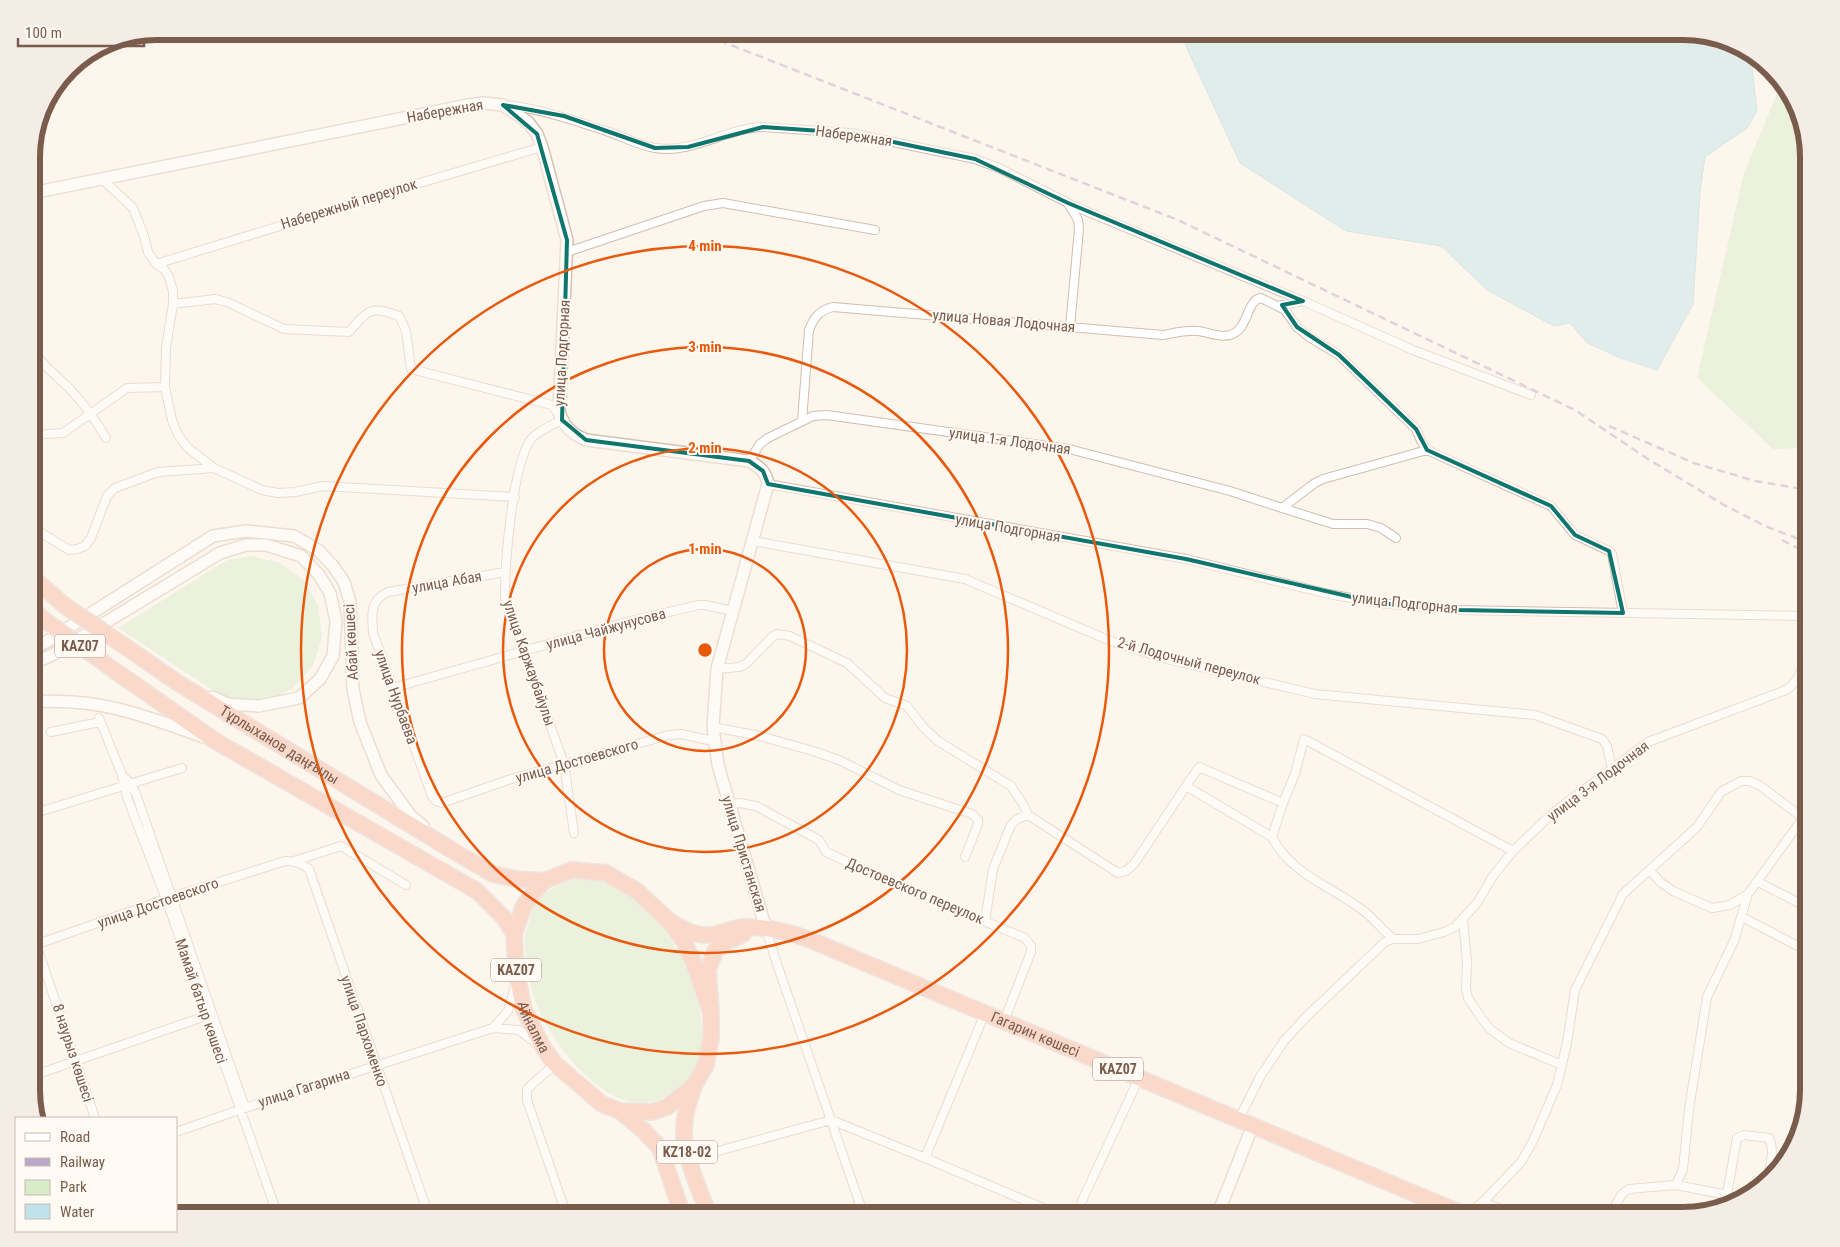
<svg xmlns="http://www.w3.org/2000/svg" width="1840" height="1247" font-family="'Roboto Condensed',sans-serif">
<style>
.green{fill:#d8ecc9}
.water{fill:#bfe3e8;stroke:#a5d3da}
.lines{fill:none;stroke-linecap:round;stroke-linejoin:round}
.street-casing{stroke:#d1beb0;stroke-width:10}
.secondary-casing{stroke:#d6c0b0;stroke-width:14}
.highway-casing{stroke:#dad1cd;stroke-width:18}
.street{stroke:#fff;stroke-width:8}
.secondary{stroke:#fff;stroke-width:11}
.highway{stroke:#f7b7a3;stroke-width:15}
.rail{stroke:#b9a8c9;stroke-width:2.5;stroke-dasharray:8 5;stroke-linecap:butt}
.highway-bridge-casing{stroke:#dad1cd;stroke-width:18;stroke-linecap:butt}
.highway-bridge{stroke:#f7b7a3;stroke-width:15}
.marked{fill:none;stroke:#0f766e;stroke-width:4;stroke-linejoin:round}
.ring{fill:none;stroke:#e8590c;stroke-width:2.5}
.labels{text-anchor:middle;dominant-baseline:central;stroke-width:4;stroke-linejoin:round;paint-order:stroke}
.shield{fill:#fffaf3;stroke:#a28b7f;stroke-width:1}
.shield-label{font-size:14px;font-weight:bold;fill:#7a5c4d}
.street-label{font-size:15px;fill:#7a5c4d;stroke:#fffaf3}
.rim{fill:none;stroke:#7a5c4d;stroke-width:6}
.centre{fill:#e8590c;stroke:#fffaf3;stroke-width:2.5}
.ring-label{font-size:15px;text-anchor:middle;font-weight:bold;fill:#e8590c;stroke:#fffaf3;stroke-width:4;stroke-linejoin:round;paint-order:stroke}
</style>
<rect width="100%" height="100%" fill="#fdf6ec"/>
<!-- green -->
<path class="green" d="M1781,84L1796,101L1809,156V448L1773,449L1697,378L1744,173Z
M252,556L280,563L304,580L318,605L322,637L313,666L292,689L273,698L246,702L220,695L118,628L227,560Z
M574,879C582,879 592,878 600,879C606,880 612,885 617,887C672,915 719,1010 696,1069C691,1080 682,1087 672,1093C616,1130 557,1051 537,1006C530,989 523,954 525,935C526,930 528,925 529,921C531,916 532,910 534,906C543,891 559,885 574,879Z"/>
<!-- water -->
<path class="water" d="M1186,31H1683L1753,53L1758,58L1752,67L1757,111L1747,128L1705,157L1700,192L1693,304L1657,370L1618,357L1586,342L1570,323L1554,326L1487,290L1441,246L1346,231L1240,163L1185,44Z"/>
<g class="lines">
<defs>
<path id="street" d="M505,105C542,109 576,121 612,133C625,138 641,146 655,148C693,154 726,128 763,127L850,133L975,159L999,168L1068,203L1078,220L1079,229L1070,327
M102,179L133,208L144,236L148,252L156,264L164,269L169,277L173,291V304L166,348L165,387L172,420L178,435L188,448L214,468L262,490L278,493L295,492L323,486L515,497
M1069,204L1303,301L1278,306
M567,252L704,206L723,203L875,230
M156,264L420,183L542,147
M1303,301L1413,350L1531,395
M173,304L215,299L227,302L284,329L349,332C368,310 370,305 399,316L406,331L411,369L552,405L562,420C552,425 540,430 532,438C512,463 505,564 505,597L564,764L574,833
M32,350C42,364 55,375 68,387C83,402 95,419 106,438
M802,421L809,330C814,317 820,310 833,307L1163,335C1174,333 1187,330 1198,331C1208,332 1219,338 1230,335C1249,330 1246,300 1261,298L1285,310L1297,327L1309,337L1339,355L1416,429L1421,441L1427,450L1551,506L1575,535L1609,551L1612,554L1623,613
M32,435L63,433L127,388L165,387
M749,461L760,444L768,438L813,416L827,415L1069,449L1230,491L1282,508L1315,483L1323,479L1427,450
M768,484L1186,559L1329,594L1378,603L1457,610L1809,616
M1282,508L1333,524H1367L1381,528L1396,538
M32,527L69,550L77,549L85,546L91,538L107,496L115,488L158,472L214,468
M753,541L965,579L1113,642L1167,659L1315,694L1535,715L1602,739L1607,746L1612,769
M505,572L388,592C369,601 372,614 373,633L432,796L436,801L442,803L508,780L669,735L681,734L713,741
M717,669L740,667L747,663L772,637L777,634L790,636L847,663L885,698L907,706L923,727L938,741L1011,786L1023,804L1028,815L1118,873L1126,871L1134,864L1186,786L1272,837
M393,688L630,621L699,605H705L733,611
M99,718L122,775L127,797L166,899L278,1216
M713,727L760,736L813,751L839,760L899,790L972,814L978,820V824L965,857
M51,732L100,722
M122,775L131,784L136,794L245,1108
M1186,786L1199,767L1283,803L1295,774L1304,739L1513,851
M1283,803L1272,837C1291,875 1334,887 1365,912C1375,920 1384,931 1393,939
M729,804L740,803L756,806L819,840L826,852L904,888L1025,938L1031,946V952L1004,1021
M32,814L182,768
M294,861L341,846L406,885
M1650,870L1660,882L1675,892L1712,908L1730,905L1748,894
M1758,882L1809,908
M1742,917L1809,952
M1463,920L1467,961L1466,988L1468,998L1482,1019L1490,1029L1509,1043L1562,1065
M985,921L993,869L1011,825L1017,819L1028,815
M766,929L777,964L864,1216
M32,932L95,1118
M32,946L166,899L285,861C295,861 301,863 309,869L429,1216
M493,1028L508,1011L515,986
M555,1064L527,1089V1100L567,1216
M32,1076L206,1016
M1239,1119L1260,1077L1284,1041L1306,1017L1385,942L1393,939H1418L1444,932L1455,927L1477,903L1493,876L1513,851L1554,812L1648,742L1786,690C1807,677 1806,645 1809,623
M176,1132L239,1110L493,1028L519,1030L537,1044
M925,1158L985,1013
M689,1159L831,1120L925,1158L1062,1216
M1676,1185L1728,1195
M1483,1202L1519,1216
M1725,1205L1737,1138L1744,1135L1769,1138C1775,1150 1770,1165 1768,1178
M1466,1215L1483,1202L1521,1162L1533,1141L1557,1085L1567,1043L1575,990L1623,894L1697,827L1721,792L1741,781H1750L1759,785L1803,818L1809,815
M535,1216L564,1208
M1075,1216L1139,1078
M1609,1216L1622,1194L1629,1189L1676,1185L1683,1169L1689,1109L1707,997L1734,941L1748,894L1803,818"/>
<path id="secondary" d="M32,193L468,105L483,103L503,105L528,122L537,134L542,147L567,240L559,411C563,426 572,434 586,440L749,461C760,467 766,472 768,484L717,669L713,727L718,765L766,929
M32,648L46,642L213,536L246,531L294,536L318,550L333,566L344,582L350,602L353,689L360,722L381,775L411,816L423,826
M32,664L52,655L220,553L246,545H266L301,556L319,575L330,593L336,621L333,656L320,679L299,698L259,706L228,704L212,697
M32,702C98,697 143,715 204,737
M1217,1216L1253,1125"/>
<g id="highway">
<path d="M32,577L64,605"/>
<path d="M32,609L43,619"/>
<path id="s1" d="M126,647L178,683L455,852L493,874L515,879L544,881"/>
<path d="M118,673L217,742L477,891L505,919L514,934"/>
<path id="s2" d="M669,921C686,931 700,939 720,933C729,930 737,927 747,927C768,927 788,932 808,939L1468,1216"/>
<path id="s3" d="M711,1013L695,966L684,941L669,921L637,891L606,873L572,870L544,881L524,905L514,934L516,971L524,1010L544,1049L555,1064L602,1104L620,1111L652,1112L667,1107L694,1086L706,1065L711,1038V1013L708,970L715,951L724,943L743,934"/>
<path d="M694,1086C689,1101 684,1115 684,1131C683,1154 701,1193 709,1216"/>
<path d="M620,1111L644,1131L660,1148L683,1216"/>
</g>
</defs>
<!-- street casing -->
<use href="#street" class="street-casing"/>
<!-- secondary casing -->
<use href="#secondary" class="secondary-casing"/>
<!-- highway casing -->
<use href="#highway" class="highway-casing"/>
<!-- street -->
<use href="#street" class="street"/>
<!-- secondary -->
<use href="#secondary" class="secondary"/>
<!-- highway -->
<use href="#highway" class="highway"/>
<!-- rail -->
<path class="rail" d="M695,31L1178,220L1575,410L1648,459L1724,505L1765,526L1809,543
M1609,426L1694,463L1755,481L1809,490
M1782,540L1809,554"/>
<defs>
<path id="highway-bridge" d="M64,605L126,647
M43,619L118,673"/>
</defs>
<!-- highway-bridge casing -->
<use href="#highway-bridge" class="highway-bridge-casing"/>
<!-- highway-bridge -->
<use href="#highway-bridge" class="highway-bridge"/>
</g>
<!-- marked area -->
<path d="M0 0H1840V1247H0ZM503,105L564,116L655,148L688,147L763,127L850,133L975,159L1068,203L1303,301L1282,305L1297,327L1339,355L1416,429L1427,450L1551,506L1575,535L1609,551L1623,613L1457,610L1378,603L1186,559L768,484L763,471L749,461L586,440L562,420L567,240L537,134Z" fill="#fdf6ec" fill-opacity=".55" fill-rule="evenodd"/>
<path class="marked" d="M503,105L564,116L655,148L688,147L763,127L850,133L975,159L1068,203L1303,301L1282,305L1297,327L1339,355L1416,429L1427,450L1551,506L1575,535L1609,551L1623,613L1457,610L1378,603L1186,559L768,484L763,471L749,461L586,440L562,420L567,240L537,134Z"/>
<!-- distance rings -->
<g class="ring">
<circle cx="705" cy="650" r="101"/>
<circle cx="705" cy="650" r="202"/>
<circle cx="705" cy="650" r="303"/>
<circle cx="705" cy="650" r="404"/>
</g>
<g class="labels">
<!-- shield labels -->
<g class="shield">
<rect x="55" y="634.5" width="50" height="23" rx="4"/>
<rect x="491" y="958.5" width="50" height="23" rx="4"/>
<rect x="1093" y="1057.5" width="50" height="23" rx="4"/>
<rect x="657" y="1140.5" width="60" height="23" rx="4"/>
</g>
<g class="shield-label">
<text x="80" y="646">KAZ07</text>
<text x="516" y="970">KAZ07</text>
<text x="1118" y="1069">KAZ07</text>
<text x="687" y="1152">KZ18-02</text>
</g>
<!-- street labels -->
<g class="street-label">
<text transform="translate(445 111) rotate(-10)">Набережная</text>
<text transform="translate(854 136) rotate(8)">Набережная</text>
<text transform="translate(349 204) rotate(-17)">Набережный переулок</text>
<text transform="translate(1004 321) rotate(5)">улица Новая Лодочная</text>
<text transform="translate(562 353) rotate(-87)">улица Подгорная</text>
<text transform="translate(1010 441) rotate(8)">улица 1-я Лодочная</text>
<text transform="translate(1008 528) rotate(10)">улица Подгорная</text>
<text transform="translate(447 582) rotate(-10)">улица Абая</text>
<text transform="translate(1405 603) rotate(6)">улица Подгорная</text>
<text transform="translate(606 629) rotate(-15)">улица Чайжунусова</text>
<text transform="translate(351 642) rotate(-93)">Абай көшесі</text>
<text transform="translate(1189 661) rotate(15)">2-й Лодочный переулок</text>
<text transform="translate(529 663) rotate(71)">улица Каржаубайулы</text>
<text transform="translate(396 697) rotate(70)">улица Нурбаева</text>
<text stroke="none"><textPath href="#s1" startOffset="182">Тұрлыханов даңғылы</textPath></text>
<text transform="translate(577 761) rotate(-16)">улица Достоевского</text>
<text transform="translate(1598 781) rotate(-37)">улица 3-я Лодочная</text>
<text transform="translate(744 854) rotate(73)">улица Пристанская</text>
<text transform="translate(915 891) rotate(23)">Достоевского переулок</text>
<text transform="translate(158 903) rotate(-19)">улица Достоевского</text>
<text transform="translate(201 1001) rotate(71)">Мамай батыр көшесі</text>
<text stroke="none"><textPath href="#s3" startOffset="404">Айналма</textPath></text>
<text transform="translate(364 1031) rotate(71)">улица Пархоменко</text>
<text stroke="none"><textPath href="#s2" startOffset="391">Гагарин көшесі</textPath></text>
<text transform="translate(73 1053) rotate(72)">8 наурыз көшесі</text>
<text transform="translate(304 1088) rotate(-18)">улица Гагарина</text>
</g>
</g>
<!-- crop -->
<path d="M0 0H1840V1247H0ZM157 40H1683A117 117 0 0 1 1800 157V1090A117 117 0 0 1 1683 1207H157A117 117 0 0 1 40 1090V157A117 117 0 0 1 157 40Z" fill="#f4ede6" fill-rule="evenodd"/>
<path class="rim" d="M157 40H1683A117 117 0 0 1 1800 157V1090A117 117 0 0 1 1683 1207H157A117 117 0 0 1 40 1090V157A117 117 0 0 1 157 40Z"/>
<circle cx="705" cy="650" r="8" class="centre"/>
<g class="ring-label">
<text x="705" y="251">4 min</text>
<text x="705" y="352">3 min</text>
<text x="705" y="453">2 min</text>
<text x="705" y="554">1 min</text>
</g>
<!-- legend -->
<rect x="15" y="1117" width="162" height="115" fill="#fffaf3" stroke="#cabbb1"/>
<rect x="25" y="1133" width="25" height="8" fill="#ffffff" stroke="#cabbb1"/>
<text x="60" y="1142" font-size="15" fill="#7a5c4d">Road</text>
<rect x="25" y="1158" width="25" height="8" fill="#b9a8c9" stroke="#cabbb1"/>
<text x="60" y="1167" font-size="15" fill="#7a5c4d">Railway</text>
<rect x="25" y="1180" width="25" height="15" fill="#d8ecc9" stroke="#cabbb1"/>
<text x="60" y="1192" font-size="15" fill="#7a5c4d">Park</text>
<rect x="25" y="1204" width="25" height="15" fill="#bfe3e8" stroke="#cabbb1"/>
<text x="60" y="1217" font-size="15" fill="#7a5c4d">Water</text>
<!-- scale -->
<path d="M18 38v8h126v-8" fill="none" stroke="#7a5c4d" stroke-width="2.5"/>
<text x="25" y="38" font-size="15" fill="#7a5c4d" stroke="#fffaf3" stroke-width="4" paint-order="stroke">100 m</text>
</svg>
